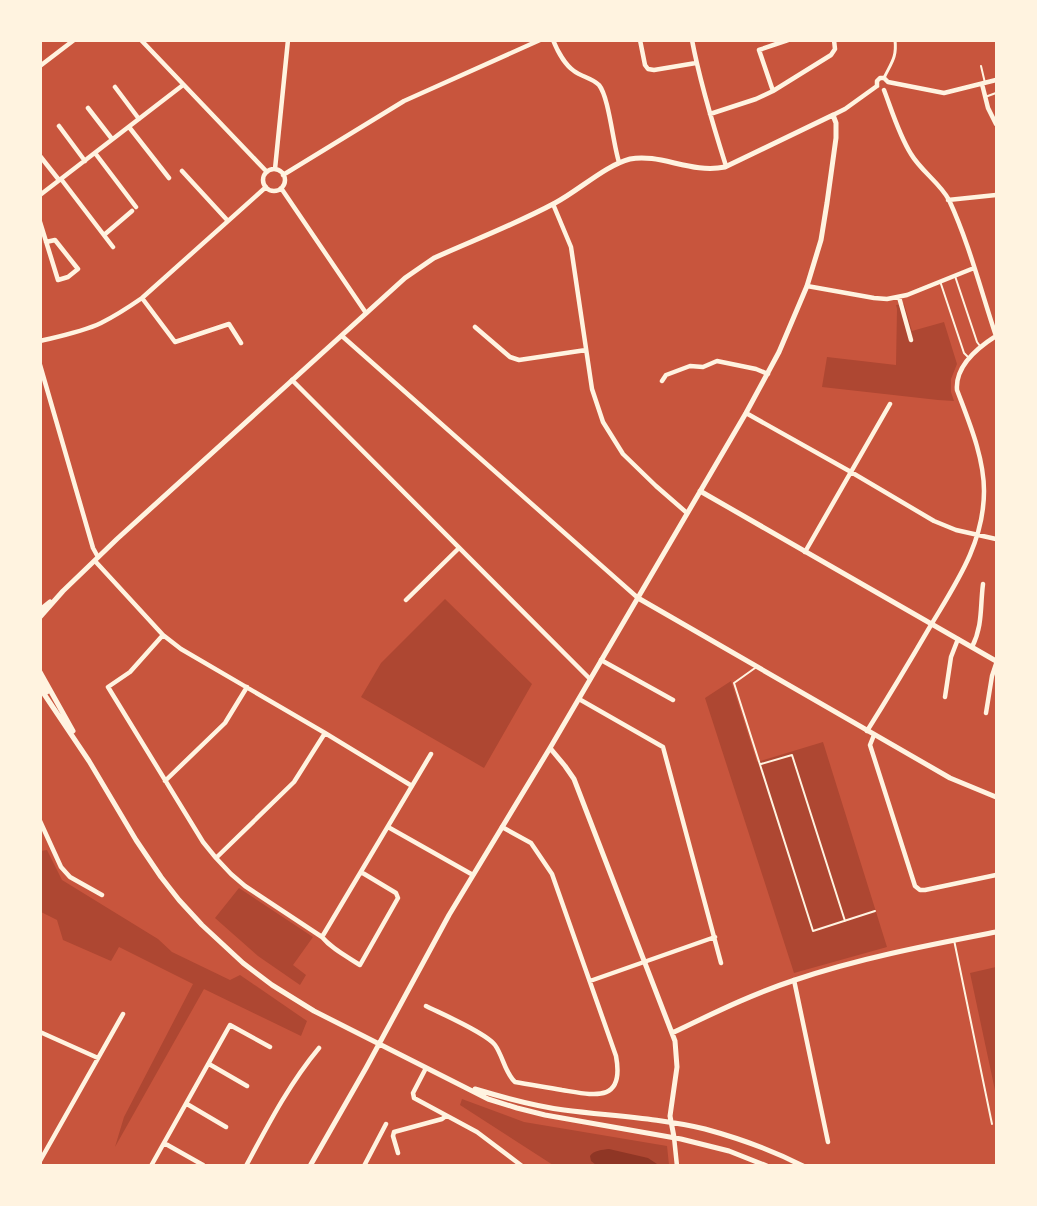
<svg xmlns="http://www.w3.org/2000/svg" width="1037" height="1206" font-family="Signika,sans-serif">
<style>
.green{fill:#ae4732}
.water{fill:#8f3625}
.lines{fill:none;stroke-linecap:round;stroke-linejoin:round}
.service{stroke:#fff3e0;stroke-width:2}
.pedestrian{stroke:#fff3e0;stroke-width:3}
.minor{stroke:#fff3e0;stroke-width:4.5}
.tertiary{stroke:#fff3e0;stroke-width:5}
</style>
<rect width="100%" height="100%" fill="#c8553d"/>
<!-- green -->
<path class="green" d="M904,304L912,331L944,322L957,364L951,379V392L954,401L938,400L822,387L827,357L896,365L897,309L896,305Z
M445,599L532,684L484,768L361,697L381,663Z
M731,681L757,762L823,742L887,947L794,973L705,698Z
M47,850L62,880L158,939L172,952L230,980L240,975L307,1021L301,1036L204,989L115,1147L124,1117L193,984L119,947L111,961L63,940L57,920L41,912V851Z
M239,888L313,937L293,965L306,975L300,985L258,956L215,918Z
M996,967V1095L970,973Z
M462,1099L524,1122L667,1146L669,1165H553L460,1105Z"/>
<!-- water -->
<path class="water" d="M609,1149L648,1158L657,1164L656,1165H596L591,1161L590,1156C594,1150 602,1150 609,1149Z"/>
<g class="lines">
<!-- service -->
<path class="service" d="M981,66L985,83
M985,97L996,93
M955,276L977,342L980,346
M940,281L964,353L968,357
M755,668L734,683L813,931L875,911
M761,764L792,755L845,921
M954,940L992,1124"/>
<!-- pedestrian -->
<path class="pedestrian" d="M884,78C891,63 897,58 895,40"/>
<!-- minor -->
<path class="minor" d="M141,40L267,172
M553,40C557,50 565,65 574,71C582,77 592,78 599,85C609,97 613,144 619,162
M640,40L645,65L648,69L654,70L696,63
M692,40C700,83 713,125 726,166
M40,66L74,40
M888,82L944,93L996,80
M982,84L988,108L996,124
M877,86V81L880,78H884L888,82
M115,87L139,119
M884,90C892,111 899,135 911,154C921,171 940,183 949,200C969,243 981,291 996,336
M773,91L759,50L788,40
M88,108L112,139
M710,114L756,99L773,91L831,55L835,49L834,40
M833,115L845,109L877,86
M59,126L85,161
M129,127L169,178
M95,153L136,207
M40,156L59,180
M275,169L288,40
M263 180a11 11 0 1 1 22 0a11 11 0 1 1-22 0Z
M182,171L228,221
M283,175L404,101L540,40
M61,179L113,247
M281,188L366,313
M40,195L183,85
M948,200L996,195
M553,204L571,247L592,389L603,422L623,454L656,486L687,513
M40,222L58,280L68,277L78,269L55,240L46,242
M104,235L132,211
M807,286L874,298L887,299L907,295L974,268
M899,297L911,340
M142,298L175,342L229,324L241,343
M475,327L510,357L519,360L586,350
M342,336L638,598
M40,341C61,336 82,332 101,323C115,316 129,307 142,298L266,187
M40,365L93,548L98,557
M292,380L590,679
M662,381L666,375L690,366L703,367L717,361L756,369L768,374
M746,413L851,472L934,521L956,530L996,539
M805,552L890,404
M95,561L163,635L181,649L325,733L412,786
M406,600L459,548
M163,635L130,672L108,687L203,842L216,858L231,874L245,886L322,937C332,949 346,956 360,965L398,898L396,893L361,872
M972,647C983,625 980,607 983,584
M601,660L673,700
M945,697L951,657L958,639
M579,699L663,747L721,963
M986,713L992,676L996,664
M867,731C889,696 910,661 931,625C956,583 984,543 984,491C984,457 969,422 957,390C955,366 977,348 996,336
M874,735L870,745L915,886L920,890H925L996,875
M165,781L225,723L247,687
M40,821L61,867L70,877L102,895
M388,827L473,875
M216,858L294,782L325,733
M322,937L431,754
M794,980L828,1142
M590,981L715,937
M426,1006C442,1014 486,1033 495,1045C503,1056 505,1073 515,1082C531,1085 546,1087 562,1090C593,1095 625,1104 616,1056L552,874L531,843L502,827
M40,1032L98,1058
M209,1064L247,1086
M426,1068L413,1093L414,1098L477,1132L522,1166
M187,1104L226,1127
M674,1137L677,1166
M164,1143L203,1165
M398,1153L393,1136L394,1132L442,1119L446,1116
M40,1161L123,1014
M151,1166L230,1025L270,1047
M246,1166C268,1125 289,1084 319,1048
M364,1166L386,1124"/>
<!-- tertiary -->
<path class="tertiary" d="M700,491L996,661
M638,598L950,778L996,797
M40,610L50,602
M40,617L63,591L117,539L405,278L434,258C474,240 516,224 555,203C578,191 606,165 630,159C660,153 691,174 725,167L833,115L836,123V138L827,203L821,240L807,286L779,352L746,413L550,748L449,915L366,1068L310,1166
M40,672L73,731
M40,681L47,692
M40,688L89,761L136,840L161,877L179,900L202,925L243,963L272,985L314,1011L488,1099L517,1108L545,1115L681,1139L729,1151L767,1166
M550,748L565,766L574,779L675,1041L677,1067L670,1116L674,1137
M672,1033C712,1014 752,994 795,980C860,958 929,945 996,932
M475,1089C505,1098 534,1106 564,1110C611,1116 659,1118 705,1129C738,1138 772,1150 803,1166"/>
</g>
<!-- border -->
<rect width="1037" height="1206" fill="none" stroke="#fff3e0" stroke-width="84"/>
</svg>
